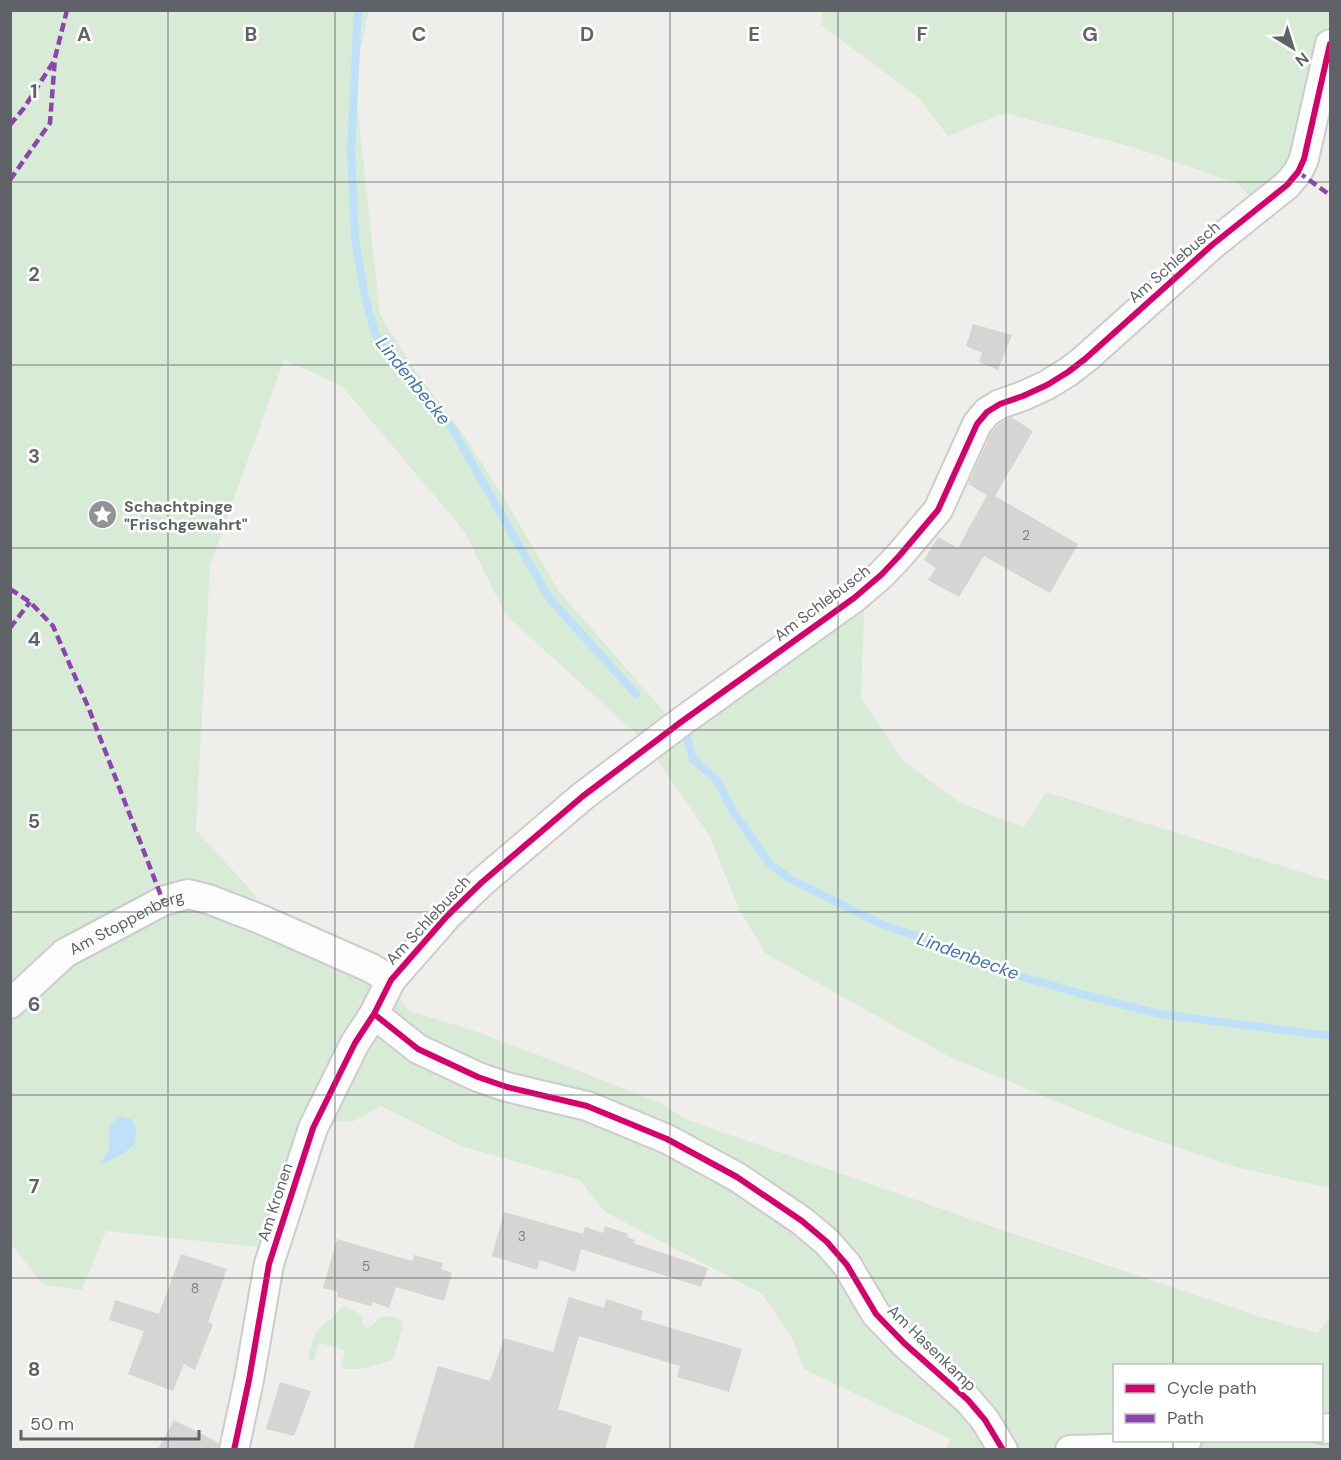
<svg xmlns="http://www.w3.org/2000/svg" width="1341" height="1460" font-family="'DM Sans',sans-serif">
<style>
.green{fill:#d8ebd6;fill-rule:evenodd}
.water{fill:#bfe0f9}
.lines{fill:none;stroke-linecap:round;stroke-linejoin:round}
.stream{stroke:#bfe0f9;stroke-width:8}
.building{fill:#d6d5d3}
.street-casing{stroke:#cbcccc;stroke-width:32}
.street{stroke:#fdfcfc;stroke-width:28}
.quiet{stroke:#8e44ad;stroke-width:4.5;stroke-dasharray:9 4.5;stroke-linecap:butt}
.cycleway-casing{stroke:#fff;stroke-width:10}
.cycleway{stroke:#d6006c;stroke-width:6}
.grid{fill:none;stroke:#5f6368;stroke-width:1.5;stroke-opacity:0.55}
.labels{text-anchor:middle;dominant-baseline:central;stroke-width:5;stroke-linejoin:round;paint-order:stroke}
.number-label{font-size:14px;fill:#7e8184}
.street-label{font-size:16px;fill:#5f6368;stroke:#fff}
.poi-label{font-size:16px;font-weight:bold;fill:#5f6368;stroke:#fff;text-anchor:start}
.water-label{font-size:18px;font-style:italic;fill:#4174aa;stroke:#fff}
.grid-label{font-size:20px;text-anchor:middle;font-weight:bold;fill:#5f6368;stroke:#fff;stroke-width:5;stroke-linejoin:round;paint-order:stroke}
</style>
<rect width="100%" height="100%" fill="#efeeea"/>
<!-- green -->
<path class="green" d="M823,10L1330,11V24L1296,161L1257,203L1238,184L1136,148L1005,113L948,136L920,99L821,25Z
M11,11H369L354,77L380,315L414,369L465,437L510,508L558,590L673,722L646,743L505,614L465,532L342,386L284,360L210,565L196,830L257,897L248,910L197,888L11,997Z
M864,608L861,698L903,761L962,804L1024,827L1046,792L1330,881V1188L1235,1167L1113,1125L948,1056L765,953L739,909L709,835L651,751Z
M183,901L362,972L376,991L269,1248L106,1231L82,1290L43,1285L11,1244V1012L66,956Z
M399,997L410,1011L481,1033L663,1104L685,1119L1002,1230L1261,1317L1317,1333L1330,1318V1449H946L950,1439L804,1369L791,1336L762,1294L605,1212L580,1180L464,1147L381,1106L354,1121L322,1122L365,1039L378,1035L442,1052L391,1012V1001ZM1114,1366H1322V1440H1114Z
M344,1306L362,1315V1323L366,1328L372,1326L379,1317C391,1317 404,1313 402,1330L394,1357L392,1360C376,1365 358,1372 341,1368L345,1350L319,1343L314,1360L308,1359C314,1337 312,1332 331,1319C336,1315 338,1309 344,1306Z"/>
<!-- water -->
<path class="water" d="M121,1116L133,1120L136,1130L135,1144L124,1153L101,1165L109,1148V1125Z"/>
<g class="lines">
<!-- stream -->
<path class="stream" d="M358,10L351,149L355,238L364,292L375,334L453,430L549,598L636,694
M687,738L693,760L716,779L734,813L770,864L790,879L883,925L920,937L942,950L989,967L1085,995L1160,1014L1330,1036"/>
</g>
<!-- building -->
<path class="building" d="M973,324L1012,335L998,370L979,362L982,353L966,346Z
M1011,417L1033,431L995,496L1078,544L1050,593L984,556L959,597L928,580L936,568L924,560L938,537L958,548L987,495L968,484L991,433L998,425Z
M504,1212L583,1234L585,1227L603,1233L605,1226L628,1234L627,1237L635,1240L633,1243L708,1268L701,1287L581,1249L575,1272L540,1260L537,1270L492,1256Z
M337,1239L412,1261L414,1255L443,1263L441,1269L452,1273L444,1301L396,1287L389,1308L373,1302L371,1306L337,1297L338,1292L323,1288Z
M181,1254L227,1269L208,1322L213,1324L195,1370L184,1364L173,1391L128,1374L144,1331L109,1320L115,1300L159,1314Z
M569,1297L604,1308L606,1299L643,1311L641,1319L742,1349L729,1392L677,1377L680,1366L579,1336L558,1409L612,1426L605,1449H413L438,1366L490,1381L504,1338L553,1352Z
M280,1382L311,1391L294,1436L266,1429Z
M174,1420L219,1443L218,1449H158Z"/>
<g class="lines">
<defs>
<g id="street">
<path id="s1" d="M10,1004L65,953L163,901L188,894L208,899L260,919L371,968L391,980"/>
<path d="M374,1014L418,1049L478,1077L507,1087L587,1106L667,1139L737,1177L802,1221L827,1242L847,1265L876,1314L904,1343L968,1400L985,1420L1003,1450"/>
<path d="M1322,1429L1330,1428"/>
<path d="M234,1450L249,1380L269,1264L313,1128L355,1043L374,1014L391,980L447,916L481,883L583,796L681,722L854,598L881,575L900,555L938,510L977,424L987,412L1000,404L1023,396L1047,385L1068,372L1085,359L1212,245L1287,185L1298,172L1304,159L1330,44"/>
<path d="M1070,1450C1109,1449 1148,1448 1187,1440"/>
</g>
</defs>
<!-- street casing -->
<use href="#street" class="street-casing"/>
<!-- street -->
<use href="#street" class="street"/>
<!-- quiet -->
<path class="quiet" d="M10,125L24,108L54,61
M1298,172L1330,195
M10,180L50,123L55,58L67,10
M10,589L30,602L53,626L89,709L163,901
M10,628L30,602"/>
<defs>
<path id="cycleway" d="M374,1014L418,1049L478,1077L507,1087L587,1106L667,1139L737,1177L802,1221L827,1242L847,1265L876,1314L904,1343L968,1400L985,1420L1003,1450
M234,1450L249,1380L269,1264L313,1128L355,1043L374,1014L391,980L447,916L481,883L583,796L681,722L854,598L881,575L900,555L938,510L977,424L987,412L1000,404L1023,396L1047,385L1068,372L1085,359L1212,245L1287,185L1298,172L1304,159L1330,44"/>
</defs>
<!-- cycleway casing -->
<use href="#cycleway" class="cycleway-casing"/>
<!-- cycleway -->
<use href="#cycleway" class="cycleway"/>
</g>
<!-- grid -->
<path class="grid" d="M168,10V1450M335,10V1450M503,10V1450M670,10V1450M838,10V1450M1006,10V1450M1173,10V1366M10,182H1330M10,365H1330M10,548H1330M10,730H1330M10,912H1330M10,1095H1330M10,1278H1330M1173,1440V1450"/>
<!-- icons -->
<defs>
<symbol id="sight-disc" viewBox="-11 -11 22 22"><circle r="9.5" fill="#919496" stroke="#fff"/><path d="M0-6L1.8-2.2L6-1.7L2.9 1.2L3.7 5.4L0 3.3L-3.7 5.4L-2.9 1.2L-6-1.7L-1.8-2.2Z" fill="#fff"/></symbol>
</defs>
<g fill-rule="evenodd">
<use href="#sight-disc" x="86" y="498" width="33" height="33"/>
</g>
<g class="labels">
<!-- number labels -->
<g class="number-label">
<text x="1026" y="535">2</text>
<text x="522" y="1236">3</text>
<text x="366" y="1266">5</text>
<text x="195" y="1288">8</text>
</g>
<!-- street labels -->
<g class="street-label">
<text transform="translate(1174 262) rotate(-41)">Am Schlebusch</text>
<text transform="translate(822 603) rotate(-37)">Am Schlebusch</text>
<text transform="translate(428 920) rotate(-47)">Am Schlebusch</text>
<text stroke="none"><textPath href="#s1" startOffset="144">Am Stoppenberg</textPath></text>
<text transform="translate(275 1202) rotate(-72)">Am Kronen</text>
<text transform="translate(932 1348) rotate(44)">Am Hasenkamp</text>
</g>
<!-- poi labels -->
<g class="poi-label">
<text x="124" y="506">Schachtpinge<tspan x="124" dy="18">"Frischgewahrt"</tspan></text>
</g>
<!-- water labels -->
<g class="water-label">
<text transform="translate(413 381) rotate(51)">Lindenbecke</text>
<text transform="translate(968 956) rotate(20)">Lindenbecke</text>
</g>
</g>
<g class="grid-label">
<text x="84" y="41">A</text>
<text x="251" y="41">B</text>
<text x="419" y="41">C</text>
<text x="587" y="41">D</text>
<text x="754" y="41">E</text>
<text x="922" y="41">F</text>
<text x="1090" y="41">G</text>
<text x="34" y="98">1</text>
<text x="34" y="281">2</text>
<text x="34" y="463">3</text>
<text x="34" y="646">4</text>
<text x="34" y="828">5</text>
<text x="34" y="1011">6</text>
<text x="34" y="1193">7</text>
<text x="34" y="1376">8</text>
</g>
<!-- border -->
<rect width="1341" height="1460" fill="none" stroke="#5f6368" stroke-width="24"/>
<!-- legend -->
<rect x="1113" y="1364" width="210" height="78" fill="#ffffff" stroke="#bfc1c3" stroke-width="1.5"/>
<rect x="1125" y="1384" width="30" height="9" fill="#d6006c" stroke="#bfc1c3" stroke-width="1.5"/>
<text x="1167" y="1394" font-size="18" fill="#5f6368">Cycle path</text>
<rect x="1125" y="1414" width="30" height="9" fill="#8e44ad" stroke="#bfc1c3" stroke-width="1.5"/>
<text x="1167" y="1424" font-size="18" fill="#5f6368">Path</text>
<!-- north arrow -->
<g transform="translate(1293 48) rotate(142)" stroke="#ffffff" stroke-width="4.5" paint-order="stroke">
<path d="M0-4.5L10 22L0 15L-10 22Z" fill="#5f6368"/>
<text y="-9" font-size="16" font-weight="bold" text-anchor="middle" fill="#5f6368">N</text>
</g>
<!-- scale -->
<path d="M21 1430v9h178v-9" fill="none" stroke="#5f6368" stroke-width="3"/>
<text x="30" y="1430" font-size="18" fill="#5f6368" stroke="#ffffff" stroke-width="4.5" paint-order="stroke">50 m</text>
</svg>
